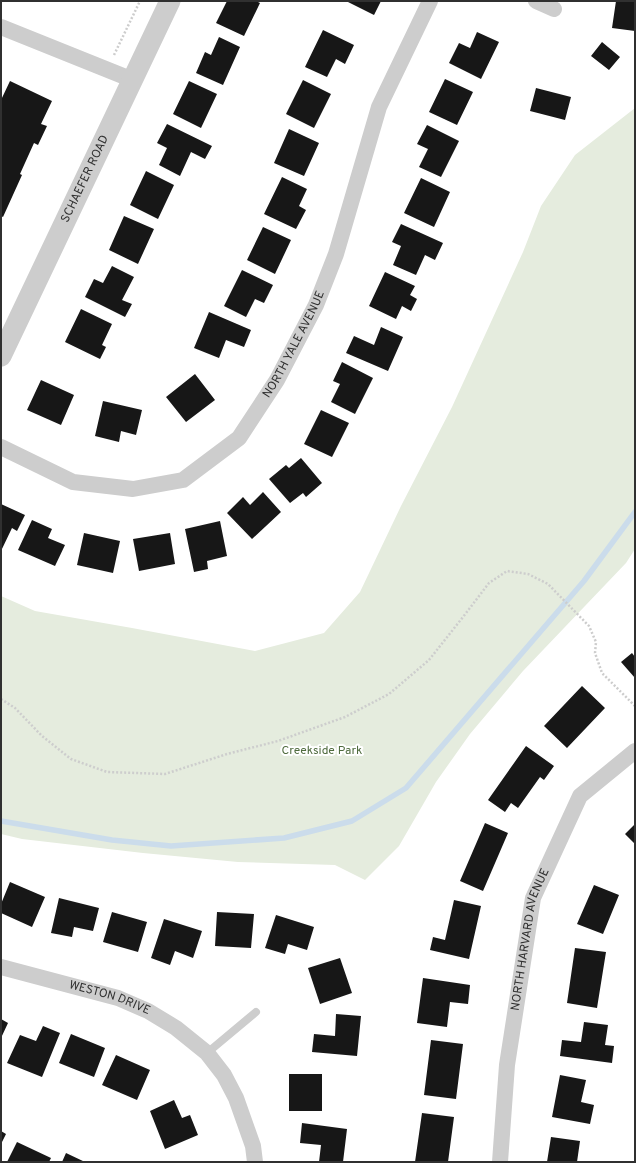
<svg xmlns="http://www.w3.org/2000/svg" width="636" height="1163" font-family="Overpass,sans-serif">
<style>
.green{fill:#e5ecde}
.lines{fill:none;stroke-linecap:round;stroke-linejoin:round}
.stream{stroke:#cbdceb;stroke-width:5.5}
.building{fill:#171717}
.path{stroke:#cdcdcd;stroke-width:2.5;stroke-dasharray:2 2;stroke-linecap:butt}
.service{stroke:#cdcdcd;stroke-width:8}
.minor{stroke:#cdcdcd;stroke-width:16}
.tertiary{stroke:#cdcdcd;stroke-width:21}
.labels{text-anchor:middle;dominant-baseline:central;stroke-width:4;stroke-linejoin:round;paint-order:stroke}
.street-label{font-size:12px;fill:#303030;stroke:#fff}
.park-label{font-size:12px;fill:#4f6b3e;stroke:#fff}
</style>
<rect width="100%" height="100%" fill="#fff"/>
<!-- green -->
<path class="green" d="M635,108V549L626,563L523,671L470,734L436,782L399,846L365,880L335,865L238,862L143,853L22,839L1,834V596L35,611L132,628L255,651L324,633L360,592L401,506L452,407L523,252L541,206L575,155Z"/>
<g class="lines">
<!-- stream -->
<path class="stream" d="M1,821L112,840L171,846L284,838L352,821L406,788L584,581L635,512"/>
</g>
<!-- building -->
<path class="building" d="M227,1H256L260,3L244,36L216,23Z
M346,1H381L374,15Z
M616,1H635V31L612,28Z
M323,30L354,45L345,64L336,59L327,77L305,67Z
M477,32L499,42L481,79L449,63L459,43L470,48Z
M219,37L240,47L223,85L196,73L205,52L211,55Z
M602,42L620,57L609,70L591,56Z
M445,79L473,92L457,125L429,112Z
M303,80L331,94L314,128L286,114Z
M10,81L52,101L41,124L47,126L38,145L34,143L20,174L22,175L3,217L1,216V100Z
M189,81L217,94L201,128L173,114Z
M536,88L571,97L565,120L530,111Z
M167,124L212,146L205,159L191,152L180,176L159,165L167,148L157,143Z
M427,125L459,141L441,177L419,167L428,149L417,144Z
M289,129L319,143L304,176L274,163Z
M146,171L174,185L158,219L130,205Z
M282,177L307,189L299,206L306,210L296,229L264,214Z
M421,178L450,192L434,227L404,213Z
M124,216L154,229L138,264L109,250Z
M401,224L443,243L435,260L425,255L416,275L393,265L401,246L392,242Z
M263,227L291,240L275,274L247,260Z
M112,266L134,277L122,300L132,304L125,317L85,297L94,279L103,283Z
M242,270L273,285L264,303L255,299L246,317L224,306Z
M385,272L415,286L410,295L417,299L411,311L402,306L396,319L369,306Z
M81,309L112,324L102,345L106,347L100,359L65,342Z
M209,312L251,330L244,347L226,340L219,358L194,348Z
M381,327L403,337L388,371L346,353L354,336L374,345Z
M342,362L373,378L355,414L331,402L340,384L333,381Z
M195,374L215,400L186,422L166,397Z
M41,380L74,395L61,425L27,410Z
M103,401L142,410L136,435L121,431L119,442L95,436Z
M321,410L349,423L332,457L304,444Z
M301,458L322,483L306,497L303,493L290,503L269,479L286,465L289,468Z
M263,492L281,512L252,539L227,513L243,497L250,505Z
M1,504L25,515L17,531L12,528L1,551Z
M32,520L52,529L48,538L65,545L55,566L18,550Z
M220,521L227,556L207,561L208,569L194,572L185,529Z
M84,533L120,541L113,573L77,565Z
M170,533L175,564L139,571L133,539Z
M632,653L635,657V678L621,662Z
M582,686L605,708L567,748L544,726Z
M526,746L554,766L544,780L540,777L518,808L511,803L505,812L488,800Z
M485,823L508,833L483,891L460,881Z
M635,824V844L625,834Z
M10,882L45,897L32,927L1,913V904Z
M594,885L619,895L603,934L577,924Z
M59,898L99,908L93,931L74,927L72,937L51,933Z
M454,900L481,906L469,959L430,950L433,937L445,940Z
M112,912L147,922L138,952L103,942Z
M217,912L254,914L251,948L215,946Z
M276,915L314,927L307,950L288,944L285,954L265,948Z
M164,919L202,931L193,958L175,951L170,965L151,958Z
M575,948L606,952L597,1008L567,1003Z
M340,958L352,993L320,1004L308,968Z
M423,978L470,985L468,1004L450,1002L447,1027L417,1023Z
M336,1014L361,1016L357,1056L312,1052L314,1034L335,1036Z
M1,1019L8,1023L1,1038Z
M584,1022L608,1025L605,1045L614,1046L612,1063L560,1056L562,1040L581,1042Z
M43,1026L60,1033L42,1077L7,1063L20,1035L36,1041Z
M71,1034L105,1048L94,1077L59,1063Z
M431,1040L463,1044L456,1099L424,1095Z
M116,1055L150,1070L137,1100L102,1085Z
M289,1074H322V1111H289Z
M560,1075L586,1080L581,1102L594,1105L590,1124L552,1117Z
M174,1100L182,1118L190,1115L198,1135L165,1149L150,1111Z
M422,1113L454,1117L448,1162H415Z
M302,1123L347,1129L343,1162H319L321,1145L300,1143Z
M1,1131L6,1134L1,1144Z
M551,1137L580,1141L577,1162H547Z
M17,1142L51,1158L49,1162H7Z
M66,1153L85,1162H62Z"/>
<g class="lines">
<!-- path -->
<path class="path" d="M114,55L140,1
M1,699L15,708L42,736L71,759L107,772L165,774L227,754L278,741L345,717L389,694L429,660L463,617L489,583L507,571L528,574L548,584L589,626L596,642L595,653L602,673L635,706"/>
<!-- service -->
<path class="service" d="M207,1053L256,1012"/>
<!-- minor -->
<g class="minor">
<path d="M536,1L554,9"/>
<path d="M1,27L133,80"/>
<path id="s1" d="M1,447L73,482L133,489L183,480L239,438L277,380L316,305L336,254L379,107L430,1"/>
<path id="s2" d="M1,967L118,998L148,1011L176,1028L207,1053L224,1075L236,1098L253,1146L255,1162"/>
<path id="s3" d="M500,1162L507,1065L533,898L580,796L635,751"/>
</g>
<!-- tertiary -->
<path class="tertiary" id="s4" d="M1,356L170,1"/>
</g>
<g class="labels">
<!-- street labels -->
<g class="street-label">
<text stroke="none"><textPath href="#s4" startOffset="196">SCHAEFER ROAD</textPath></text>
<text stroke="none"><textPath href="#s1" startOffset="370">NORTH YALE AVENUE</textPath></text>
<text stroke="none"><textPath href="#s3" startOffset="225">NORTH HARVARD AVENUE</textPath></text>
<text stroke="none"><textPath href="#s2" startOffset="113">WESTON DRIVE</textPath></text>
</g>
<!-- park labels -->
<g class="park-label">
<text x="322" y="751">Creekside Park</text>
</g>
</g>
<!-- border -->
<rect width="636" height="1163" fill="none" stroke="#303030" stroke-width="4"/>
</svg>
